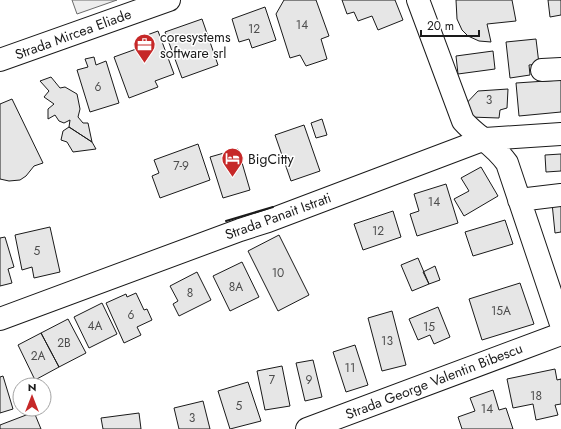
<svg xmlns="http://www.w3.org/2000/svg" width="561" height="429" font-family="Jost,sans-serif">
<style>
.parking{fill:#ededed;stroke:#6a6a6a}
.building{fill:#e6e6e6;stroke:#1a1a1a}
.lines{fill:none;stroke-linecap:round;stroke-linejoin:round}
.minor-casing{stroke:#1a1a1a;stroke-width:24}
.minor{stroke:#fff;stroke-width:22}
.wall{stroke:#1a1a1a;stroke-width:2}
.labels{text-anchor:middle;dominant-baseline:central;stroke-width:3;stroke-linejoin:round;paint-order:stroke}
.number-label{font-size:12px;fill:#4d4d4d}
.street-label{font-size:14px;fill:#1a1a1a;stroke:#fff}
.poi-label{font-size:14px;fill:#1a1a1a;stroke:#fff;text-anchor:start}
</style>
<rect width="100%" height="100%" fill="#fff"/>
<!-- parking -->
<path class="parking" d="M72,0H117L77,14Z"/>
<!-- building -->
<path class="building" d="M284,0H316L329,36L321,39L327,59L306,66L300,55L290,58L276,14Z
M342,0H395L403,20L378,30L372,16L358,21L354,12L347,14Z
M456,0H512L516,21L487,24L491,42L479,41L468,36L462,30L457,19Z
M548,0H561V15L550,17Z
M265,7L276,40L252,48L249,39L239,42L232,19Z
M202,19L218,65L182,78L165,32Z
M158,31L174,74L155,81L158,87L129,98L114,57L139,48L136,39Z
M536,39L539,64L529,65L530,75L510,78L506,42Z
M493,51L495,69L458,74L456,56Z
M94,57L96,65L106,61L119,103L90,112L77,70L88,67L85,59Z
M51,77L60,88L65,87L77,94L80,109L78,117L83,123H88L92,142L69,127L70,120L64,123L59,121L55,115L48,119V109L54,104L44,97L49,91L40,81Z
M561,80V112L519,116L516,83Z
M508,89L507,108L500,110L499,118L470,117L461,109L478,91Z
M12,99L43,163L34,166L26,176L20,180L9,181L0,179V104Z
M322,119L327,135L316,138L311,123Z
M304,125L320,171L291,181L275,135Z
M69,127L92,142L96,149L73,152L67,142L61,140L63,131Z
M198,144L210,180L160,198L152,176L159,173L154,160Z
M238,149L250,190L223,198L210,157Z
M561,154V171L546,172L545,155Z
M481,167L498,196L464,216L454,199L469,191L461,178Z
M446,184L458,223L417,236L410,214L419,211L414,194Z
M561,202V232L555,233L552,203Z
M393,211L401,237L363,250L354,224Z
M505,220L513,244L473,256L465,232Z
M50,227L60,272L34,278L32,267L22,270L15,235Z
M279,235L309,295L278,311L248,251Z
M5,237L14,267L8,269L12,283L0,286V238Z
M418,258L429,284L412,291L401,265Z
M242,262L259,297L230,311L213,276Z
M435,266L440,280L429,284L423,272Z
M197,272L211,300L179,316L173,304L178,301L170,286Z
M520,283L534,324L482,340L469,299Z
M136,293L144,310L147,309L152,320L137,327L141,335L124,343L106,303L126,294L127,297Z
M102,303L117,334L89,348L74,317Z
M438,307L450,337L434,344L430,335L418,340L409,319Z
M392,311L406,365L382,371L368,318Z
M68,319L86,353L59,367L41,333Z
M41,333L59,367L35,380L18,345Z
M355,345L368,385L346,392L333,352Z
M313,360L322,397L305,401L296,363Z
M282,366L290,406L265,410L257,371Z
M555,369L557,380L561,379V404L555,405L558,415L536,420L533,404L513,408L507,379Z
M3,376L13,409L0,413V377Z
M248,382L261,421L230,429L218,391Z
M493,390L499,410L506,408L513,429H462L458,417L475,411L470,398Z
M203,401L210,429H179L174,408Z
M34,412L41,429H0V425Z
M139,413L141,429H103L101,418Z"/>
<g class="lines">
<defs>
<path id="minor" d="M418,0L463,121C478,138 493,143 507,163L561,324
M0,60L169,0
M542,70L561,69
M519,200L561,195
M0,319L240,230L268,221L485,139L561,134
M307,429L561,334"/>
</defs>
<!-- minor casing -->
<use href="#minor" class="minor-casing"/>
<!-- minor -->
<use href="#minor" class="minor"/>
<!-- wall -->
<path class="wall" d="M226,221L273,207"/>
</g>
<!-- icons -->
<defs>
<symbol id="office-pin" viewBox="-11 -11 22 30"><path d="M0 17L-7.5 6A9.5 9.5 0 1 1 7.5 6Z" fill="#c62828" stroke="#fff"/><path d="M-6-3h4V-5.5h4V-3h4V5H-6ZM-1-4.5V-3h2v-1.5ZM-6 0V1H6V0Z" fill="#fff"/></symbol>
<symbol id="hotel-pin" viewBox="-11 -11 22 30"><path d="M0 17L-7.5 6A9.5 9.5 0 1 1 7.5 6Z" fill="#c62828" stroke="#fff"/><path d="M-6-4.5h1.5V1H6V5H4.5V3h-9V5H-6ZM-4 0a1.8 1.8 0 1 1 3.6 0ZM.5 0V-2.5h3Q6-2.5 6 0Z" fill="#fff"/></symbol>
</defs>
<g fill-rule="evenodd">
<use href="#office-pin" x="132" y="32" width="25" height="34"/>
<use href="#hotel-pin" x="220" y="146" width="25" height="34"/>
</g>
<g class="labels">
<!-- number labels -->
<g class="number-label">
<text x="302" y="25">14</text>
<text x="254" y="29">12</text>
<text x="98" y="87">6</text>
<text x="489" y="100">3</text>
<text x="181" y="166">7-9</text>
<text x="434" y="202">14</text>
<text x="378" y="231">12</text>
<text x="37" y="251">5</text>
<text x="278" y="273">10</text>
<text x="236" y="287">8A</text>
<text x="190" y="293">8</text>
<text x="501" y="311">15A</text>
<text x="131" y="315">6</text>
<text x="95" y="326">4A</text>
<text x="429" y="327">15</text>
<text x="387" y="341">13</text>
<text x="64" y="343">2B</text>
<text x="38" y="356">2A</text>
<text x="350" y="368">11</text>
<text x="272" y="380">7</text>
<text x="309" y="380">9</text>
<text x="536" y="396">18</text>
<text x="239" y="406">5</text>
<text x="487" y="409">14</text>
<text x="192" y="418">3</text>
</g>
<!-- street labels -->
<g class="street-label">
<text transform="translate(73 34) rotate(-20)">Strada Mircea Eliade</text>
<text transform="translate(278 216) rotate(-20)">Strada Panait Istrati</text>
<text transform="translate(434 381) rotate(-21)">Strada George Valentin Bibescu</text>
</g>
<!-- poi labels -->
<g class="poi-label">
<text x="160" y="37">coresystems<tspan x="160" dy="16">software srl</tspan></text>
<text x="248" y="159">BigCitty</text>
</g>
</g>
<!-- north arrow -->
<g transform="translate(32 397)"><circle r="19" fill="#ffffff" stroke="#a3a3a3"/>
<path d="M0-3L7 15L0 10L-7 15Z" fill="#c62828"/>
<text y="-6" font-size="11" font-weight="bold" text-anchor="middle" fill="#1a1a1a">N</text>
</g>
<!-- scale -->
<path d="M421 30v6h58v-6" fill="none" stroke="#1a1a1a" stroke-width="2"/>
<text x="427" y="30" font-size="12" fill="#1a1a1a" stroke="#ffffff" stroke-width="3" paint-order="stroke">20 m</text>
</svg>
